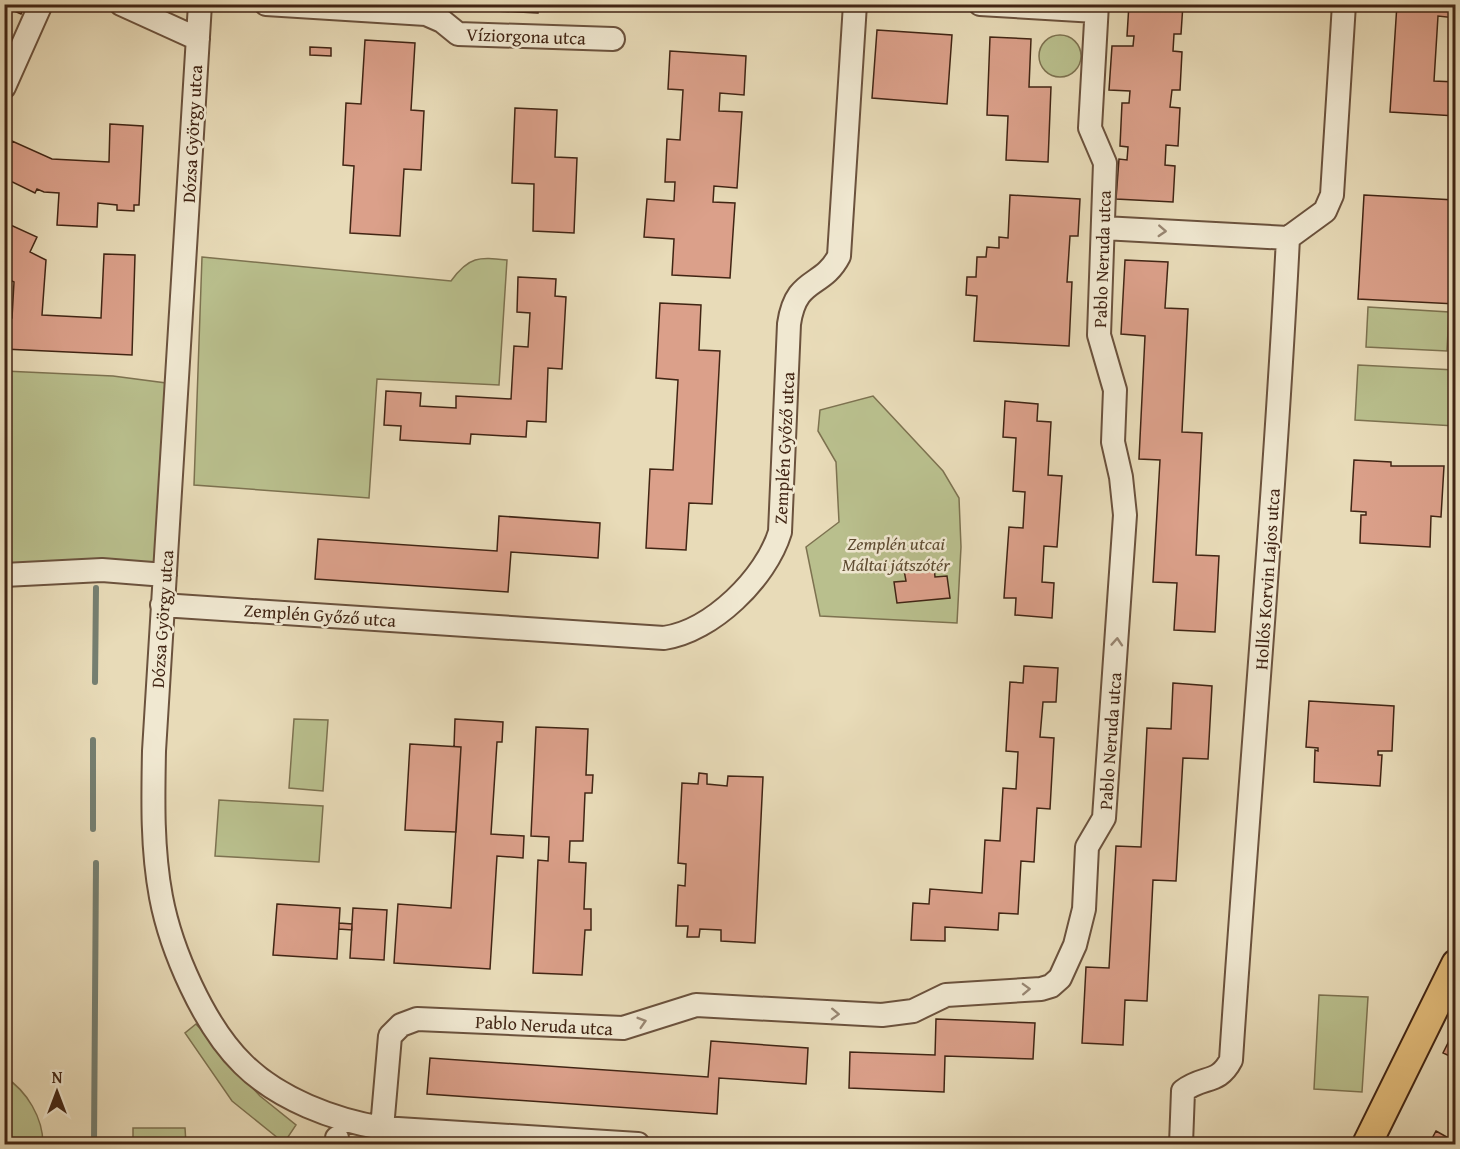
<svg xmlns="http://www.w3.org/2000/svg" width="1460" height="1149" font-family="'Gentium Book Plus',serif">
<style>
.green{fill:#b9bf8d;stroke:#7d7250;stroke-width:1.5}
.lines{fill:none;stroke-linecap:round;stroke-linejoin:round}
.stream{stroke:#757f71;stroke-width:6}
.building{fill:#dba08a;stroke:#412514;stroke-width:1.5}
.minor-casing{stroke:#6b523d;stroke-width:26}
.major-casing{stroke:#412514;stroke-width:32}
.minor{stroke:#f0e8d1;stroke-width:22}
.major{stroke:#e4be7c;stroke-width:28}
.oneway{stroke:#988672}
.labels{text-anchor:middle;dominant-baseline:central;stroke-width:5;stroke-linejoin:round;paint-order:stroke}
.street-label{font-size:18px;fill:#412514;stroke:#f0e8d1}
.park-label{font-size:18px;font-style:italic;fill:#5f4c32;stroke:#f0e8d1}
</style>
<rect width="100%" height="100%" fill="#e8dbb8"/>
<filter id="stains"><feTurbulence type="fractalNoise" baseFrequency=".00333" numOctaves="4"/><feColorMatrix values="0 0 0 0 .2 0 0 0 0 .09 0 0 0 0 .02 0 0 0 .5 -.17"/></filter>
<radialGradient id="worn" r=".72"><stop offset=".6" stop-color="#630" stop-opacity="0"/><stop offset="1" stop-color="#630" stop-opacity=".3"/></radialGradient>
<!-- green -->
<path class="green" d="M1039 56a21 21 0 1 1 42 0a21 21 0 1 1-42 0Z
M202,257L451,281C469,256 479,257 507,260L499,385L377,379L369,498L194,485Z
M1368,307L1449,312L1447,351L1366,347Z
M1358,365L1455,370V426L1355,420Z
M4,371L113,376L166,383L164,575H5Z
M873,396L943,471L959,498L961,547L957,623L820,616L806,547L839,522L836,462L818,431L820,410Z
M294,719L328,720L323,791L289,788Z
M219,800L323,806L319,862L215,856Z
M1319,995L1368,997L1362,1092L1314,1089Z
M196,1024L260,1096L296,1125L284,1143L232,1101L185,1033Z
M5,1077C27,1091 43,1118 43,1144H5Z
M133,1128H185L186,1144H133Z"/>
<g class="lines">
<!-- stream -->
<path class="stream" d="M95,682L96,588
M93,740V829
M94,1144L96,863"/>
</g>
<!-- building -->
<path class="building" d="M4,4H25L21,14L5,7L4,9Z
M477,4H539L538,13L476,10Z
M568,4H607V11L568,9Z
M1129,4H1183L1181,34H1174L1173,51L1182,52L1180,90H1172L1170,107L1180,108L1178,146L1166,145L1165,165L1175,166L1173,202L1116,199L1119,159L1127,160L1128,147L1120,146L1122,103H1129L1130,91L1109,90L1112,46H1133L1134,36H1127Z
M1397,4H1456V18L1438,16L1434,81L1456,82V116L1390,112Z
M877,30L952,35L947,104L872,98Z
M990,37L1031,39L1029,87H1051L1048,162L1006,160L1008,116L987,115Z
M365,40L415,43L411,110L424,111L421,170L404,169L400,236L350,233L354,166L343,165L346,103L361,104Z
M310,47L331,48V56L310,55Z
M670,51L746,56L744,95L720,93L719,111L742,112L737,188L714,186L713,202L735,203L730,278L672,275L674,239L644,237L647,199L674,201L675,182H665L667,139L680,140L683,90L668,89Z
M515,108L557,110L555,157L577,158L574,233L533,231L534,184L512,183Z
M110,124L143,126L139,205H134V211L117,210V205L98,203L97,227L57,225L59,193L44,192L37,189L35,193L4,178L7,173L4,172V157L12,141L52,159L109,162Z
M1010,195L1080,199L1078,236H1070L1067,282H1072L1069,346L974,341L977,296L966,295L967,277H976L977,257H986L987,247L999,248V237L1008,238Z
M1364,195L1455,200L1452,273H1456V304L1358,299Z
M1455,205L1456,253H1453Z
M4,222L37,237L30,252L46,260L42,315L101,318L104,254L135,255L132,355L4,349V317L12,318L14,282L4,277Z
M1125,260L1168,262L1165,308L1188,309L1182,432L1202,433L1196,555L1219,556L1215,632L1174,630L1177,583L1153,582L1160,460L1139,459L1145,336L1121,334Z
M518,277L556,279L555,296L566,297L562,369L548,368L546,422L527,421L526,437L471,434L470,444L400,440L401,426L384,425L386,391L421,393L420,406L456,408V396L511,399L514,346L528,347L530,313L517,312Z
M660,303L701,305L699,350L720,351L712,504L689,503L686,550L646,548L650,469L673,470L678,380L656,378Z
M1005,401L1038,404L1037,421L1051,422L1048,475L1062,476L1057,547L1044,546L1042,582L1054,583L1052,618L1015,615L1016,598H1004L1009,527L1023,528L1025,492L1013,491L1016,438L1003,437Z
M1354,460L1391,462V466H1444L1441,517L1431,516L1430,547L1360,543L1361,515H1366V512L1351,511Z
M499,516L600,523L598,558L511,552L508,592L315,579L318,539L497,551Z
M934,566L935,577L947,576L950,598L897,603L894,582L906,581L904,570Z
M1024,666L1058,668L1056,702H1043L1040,737L1054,738L1050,809L1037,808L1034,862L1021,861L1018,914L999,913L998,930L945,927V941L911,940L913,903L929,904L930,889L982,893L985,840L1000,841L1003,788L1016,789L1018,752L1006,751L1010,682L1023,683Z
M1173,683L1212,686L1208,759L1183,758L1176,881L1153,880L1147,1001L1125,1000L1123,1045L1082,1043L1086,967L1109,968L1116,846L1141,847L1147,728L1171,729Z
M1309,701L1394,706L1392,751H1378V755H1382L1380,786L1314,782L1315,750L1318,751V748L1306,747Z
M455,719L503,722L502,742H497L491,834L524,836L523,858L497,856L490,969L394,963L398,904L451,908L461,747H454Z
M536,727L588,729L586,775H593L592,793H585L583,841H570L569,862L586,863L584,909H591V930H585L582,975L533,973L538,860L548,861L549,837L531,836Z
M410,744L461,747L456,832L405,830Z
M699,773L707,774V784L727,786L728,776L763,777L755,943L721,941V930L700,929L699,937H687L688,926H676L678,885L685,886L686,864L678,863L682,783L698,784Z
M277,904L340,908L337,959L273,955Z
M353,908L387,910L384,960L350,958Z
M339,923L352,924V930L339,929Z
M936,1019L1035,1023L1033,1059L945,1056L944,1092L849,1088L850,1052L935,1055Z
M1456,1027V1059L1443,1053Z
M711,1041L808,1048L806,1084L719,1078L717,1114L427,1094L430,1058L708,1077Z
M1436,1131L1454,1141L1452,1144H1429Z"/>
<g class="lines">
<defs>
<path id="minor" d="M121,4L198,39
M200,4L154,751C153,800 152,849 161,897C171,950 204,1026 243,1064C278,1099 334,1120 382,1128L638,1144
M266,4L426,14L442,21L458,34L613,39
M980,4L1096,11
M4,87L41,4
M1103,228L1288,238
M1288,238L1325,211L1332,195L1344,4
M4,575L102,570L165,575
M162,605L664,638C712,631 766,578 780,532L789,324C796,276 822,289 839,256L855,4
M382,1128L390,1036L401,1025L417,1019L623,1028L696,1005L882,1015L913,1011L946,995L1041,989L1051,986L1060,978L1075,945L1084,909L1087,847L1104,818L1125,515L1121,477L1113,442L1115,390L1099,335L1105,163L1090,128L1097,4
M337,1138V1144
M1181,1144L1183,1091C1204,1075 1218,1085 1231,1060C1249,786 1274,513 1288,238"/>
<path id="major" d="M1367,1144L1456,964"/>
</defs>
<!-- minor casing -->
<use href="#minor" class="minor-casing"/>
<!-- major casing -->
<use href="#major" class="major-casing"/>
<!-- minor -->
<use href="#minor" class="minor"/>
<!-- major -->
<use href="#major" class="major"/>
</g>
<!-- one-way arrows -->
<defs><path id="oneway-chevron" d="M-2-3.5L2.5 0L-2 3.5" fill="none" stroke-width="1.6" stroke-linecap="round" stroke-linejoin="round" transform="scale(1.5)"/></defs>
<g class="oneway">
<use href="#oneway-chevron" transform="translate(1162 231) rotate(3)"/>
<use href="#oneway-chevron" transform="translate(1117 642) rotate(-86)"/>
<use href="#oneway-chevron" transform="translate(1026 989) rotate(-2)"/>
<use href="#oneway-chevron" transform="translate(835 1014) rotate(2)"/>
<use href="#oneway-chevron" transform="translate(642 1022) rotate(-17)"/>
</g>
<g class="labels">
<!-- street labels -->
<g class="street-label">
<text transform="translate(526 36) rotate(2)">Víziorgona utca</text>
<text transform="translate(192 134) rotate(-87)">Dózsa György utca</text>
<text transform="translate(1102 259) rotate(-88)">Pablo Neruda utca</text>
<text transform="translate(784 448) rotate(-87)">Zemplén Győző utca</text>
<text transform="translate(1267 579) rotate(-86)">Hollós Korvin Lajos utca</text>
<text transform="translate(320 615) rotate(4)">Zemplén Győző utca</text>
<text transform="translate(162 619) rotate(-86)">Dózsa György utca</text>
<text transform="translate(1110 741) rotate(-86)">Pablo Neruda utca</text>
<text transform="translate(544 1025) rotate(3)">Pablo Neruda utca</text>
</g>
<!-- park labels -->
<g class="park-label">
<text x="896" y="543">Zemplén utcai<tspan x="896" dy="21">Máltai játszótér</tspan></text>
</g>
</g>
<!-- margin -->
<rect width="1460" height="1149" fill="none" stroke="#e8dbb8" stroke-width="24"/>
<rect x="6" y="6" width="1448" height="1137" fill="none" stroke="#412514" stroke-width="3"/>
<rect x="12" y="12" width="1436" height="1125" fill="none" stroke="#412514" stroke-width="1.5"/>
<!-- north arrow -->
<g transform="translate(57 1092)" stroke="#f0e8d1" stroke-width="4.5" paint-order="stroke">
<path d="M0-4.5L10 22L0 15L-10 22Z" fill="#412514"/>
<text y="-9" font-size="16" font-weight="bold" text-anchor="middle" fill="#412514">N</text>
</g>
<rect width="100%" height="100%" filter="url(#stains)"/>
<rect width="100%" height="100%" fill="url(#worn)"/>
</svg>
